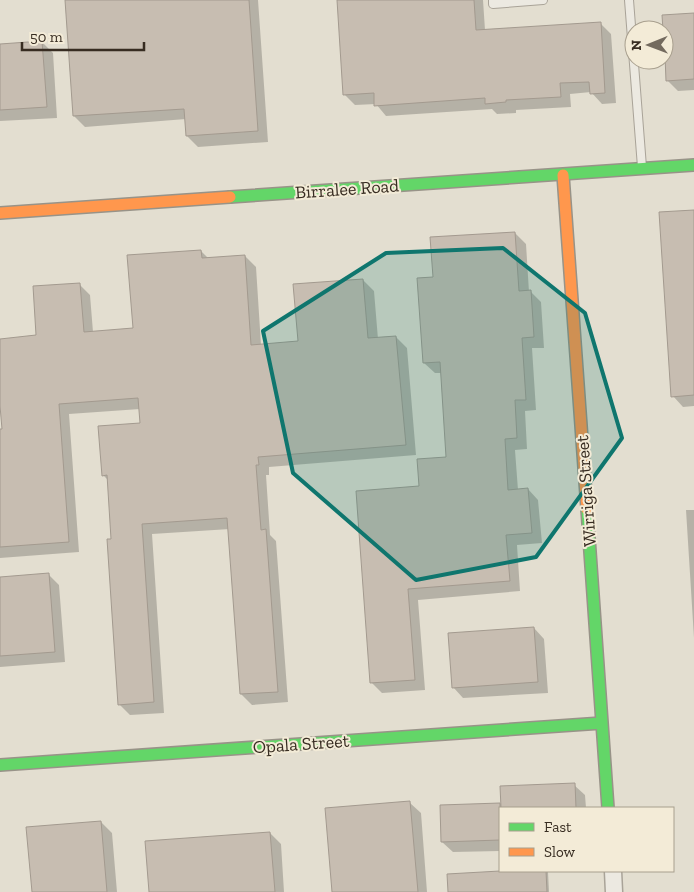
<svg xmlns="http://www.w3.org/2000/svg" width="694" height="892" font-family="'Zilla Slab',serif">
<style>
.shadow{fill:#0003}
.building{fill:#c7bdb1;stroke:#a39a8f}
.lines{fill:none;stroke-linecap:round;stroke-linejoin:round}
.lane-casing{stroke:#a9a398;stroke-width:10}
.street-casing{stroke:#a9a398;stroke-width:19}
.fast-casing{stroke:#989388;stroke-width:14}
.slow-casing{stroke:#989388;stroke-width:14}
.lane{stroke:#ece9e1;stroke-width:8}
.street{stroke:#ece9e1;stroke-width:16}
.fast{stroke:#63d668;stroke-width:11}
.slow{stroke:#ff974d;stroke-width:11}
.marked{fill:#0f766e;fill-opacity:0.2;stroke:#0f766e;stroke-width:4;stroke-linejoin:round}
.labels{text-anchor:middle;dominant-baseline:central;stroke-width:4;stroke-linejoin:round;paint-order:stroke}
.street-label{font-size:18px;fill:#372c21;stroke:#f3ebd7}
</style>
<rect width="100%" height="100%" fill="#e3ded0"/>
<!-- shadow -->
<path class="shadow" d="M66,0H258L268,142L198,147L187,136L186,119L85,127L74,116Z
M338,0H483L485,30L601,24L611,34L616,103L602,104L591,92L570,94L571,107L516,110V113L497,114L492,109L386,116L376,104L355,105L344,94Z
M694,14V90L678,91L667,80L663,16Z
M42,42L53,53L57,118L0,121V45Z
M694,211V406L683,407L673,396Z
M515,233L526,244L529,292H531L541,302L544,348H532L536,410L525,411L527,449L515,450L518,490L528,489L538,500L542,543L517,545L520,591L418,600L425,690L382,693L371,682L421,488L447,458L441,373H435L424,363L434,278Z
M201,251L208,258L245,256L256,267L261,345L300,342L363,280L374,291L378,339L396,337L407,348L416,455L269,467V475H266L270,535L276,541L288,702L252,705L241,694L230,529L152,534L164,713L130,715L119,704L112,540L108,480L103,475L141,424L140,409L69,414L79,552L0,558V431L3,430L0,389V340L38,337L79,284L90,295L93,332L134,329Z
M686,510H694V639V638Z
M48,574L59,585L65,662L0,667V578Z
M534,628L544,639L548,693L463,698L453,687Z
M574,785L585,795L586,808H500V851L453,852L442,842L441,806L502,804Z
M410,803L421,813L427,892H333Z
M101,822L112,833L117,892H33Z
M270,833L281,844L284,892H150Z
M514,871H547L548,872L549,892H450L448,875Z"/>
<!-- building -->
<path class="building" d="M65,0H249L258,131L186,136L184,109L73,116Z
M337,0H474L476,30L601,22L605,93L590,94L589,82L560,83L561,97L506,100V102L485,104V98L374,106V93L343,95Z
M694,13V79L666,81L664,30H663L662,15Z
M42,41L47,107L0,110V44Z
M694,210V395L671,397L659,212Z
M515,232L519,291L531,290L534,337L522,338L526,400H515L517,438L505,439L508,490L528,488L532,533L506,535L510,581L408,589L415,680L370,683L356,491L419,486L417,459L446,457L440,362L423,363L417,278L433,277L430,237Z
M201,250L202,258L245,255L251,345L298,341L293,284L363,279L368,338L396,336L406,445L258,457L259,465H256L261,530L266,529L278,692L240,694L227,518L142,524L154,702L118,705L107,539H111L107,475L102,476L98,426L140,423L138,398L59,404L69,542L0,547V429H2L0,406V339L36,335L33,286L80,283L84,332L133,328L127,255Z
M49,573L55,652L0,656V577Z
M534,627L538,682L452,688L448,633Z
M575,783L576,808H501L500,786Z
M410,801L418,892H332L325,808Z
M500,803V840L441,842L440,805Z
M101,821L107,892H32L26,827Z
M270,832L275,892H149L145,841Z
M500,871H546L547,892H448L447,874Z"/>
<g class="lines">
<defs>
<path id="lane" d="M493,0V4L543,0
M629,0L642,167"/>
<path id="street" d="M613,871L614,892"/>
<path id="fast" d="M230,197L694,165
M587,509L608,808
M0,765L602,723"/>
<path id="slow" d="M563,175L587,509
M0,213L230,197"/>
</defs>
<!-- lane casing -->
<use href="#lane" class="lane-casing"/>
<!-- street casing -->
<use href="#street" class="street-casing"/>
<!-- fast casing -->
<use href="#fast" class="fast-casing"/>
<!-- slow casing -->
<use href="#slow" class="slow-casing"/>
<!-- lane -->
<use href="#lane" class="lane"/>
<!-- street -->
<use href="#street" class="street"/>
<!-- fast -->
<use href="#fast" class="fast"/>
<!-- slow -->
<use href="#slow" class="slow"/>
</g>
<!-- marked area -->
<path class="marked" d="M503,248L585,313L622,438L536,557L416,580L293,473L263,331L386,253Z"/>
<g class="labels">
<!-- street labels -->
<g class="street-label">
<text transform="translate(347 189) rotate(-4)">Birralee Road</text>
<text transform="translate(586 491) rotate(-94)">Wirriga Street</text>
<text transform="translate(301 744) rotate(-4)">Opala Street</text>
</g>
</g>
<!-- legend -->
<rect x="499" y="807" width="175" height="65" fill="#f3ebd7" stroke="#a89f8e"/>
<rect x="509" y="823" width="25" height="8" fill="#63d668" stroke="#a89f8e"/>
<text x="544" y="832" font-size="15" fill="#372c21">Fast</text>
<rect x="509" y="848" width="25" height="8" fill="#ff974d" stroke="#a89f8e"/>
<text x="544" y="857" font-size="15" fill="#372c21">Slow</text>
<!-- north arrow -->
<g transform="translate(649 45) rotate(269)"><circle r="24" fill="#f3ebd7" stroke="#a89f8e"/>
<path d="M0-4L9 19L0 12L-9 19Z" fill="#736a5e"/>
<text y="-8" font-size="14" font-weight="bold" text-anchor="middle" fill="#372c21">N</text>
</g>
<!-- scale -->
<path d="M22 42v8h122v-8" fill="none" stroke="#372c21" stroke-width="2.5"/>
<text x="30" y="42" font-size="15" fill="#372c21" stroke="#f3ebd7" stroke-width="4" paint-order="stroke">50 m</text>
</svg>
